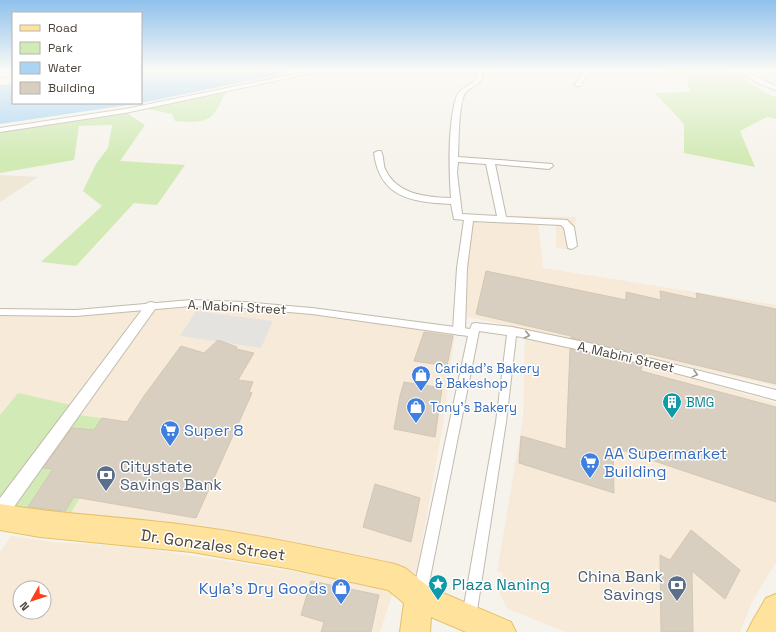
<svg xmlns="http://www.w3.org/2000/svg" width="776" height="632" font-family="'Space Grotesk',sans-serif">
<style>
.commercial{fill:#f7ead8;fill-rule:evenodd}
.education{fill:#efe8d6}
.green{fill:#d2eab5}
.parking{fill:#e5e3e0}
.water{fill:#a9d4f2}
.building{fill:#d8cfc1;stroke:#d3c7b4}
.lines{fill:none;stroke-linecap:round;stroke-linejoin:round}
.pedestrian-casing{stroke:#c2bbae;stroke-width:2}
.minor-casing{stroke:#c2bbae;stroke-width:2}
.primary-casing{stroke:#e6c16a;stroke-width:2}
.pedestrian{fill:#fff;fill-rule:evenodd}
.minor{fill:#fff;fill-rule:evenodd}
.primary{fill:#ffe39c;fill-rule:evenodd}
.oneway{stroke:#9c9892}
.labels{text-anchor:middle;dominant-baseline:central;stroke-width:3;stroke-linejoin:round;paint-order:stroke}
.street-label{font-size:13px;fill:#4b4439;stroke:#fff}
.shop-label{font-size:13px;fill:#366cbe;stroke:#fff;text-anchor:start}
.culture-label{font-size:13px;fill:#0d838f;stroke:#fff;text-anchor:start}
.near-shop-label{font-size:16px;fill:#366cbe;stroke:#fff;text-anchor:start}
.near-service-label{font-size:16px;fill:#4e5e75;stroke:#fff;text-anchor:start}
.near-street-label{font-size:16px;fill:#4b4439;stroke:#fff}
.near-culture-label{font-size:16px;fill:#0d838f;stroke:#fff;text-anchor:start}
</style>
<rect width="100%" height="100%" fill="#f6f3ec"/>
<!-- commercial -->
<path class="commercial" d="M465,215L576,217L573,250L556,248V225L538,224L543,268L776,305V386L460,315L463,221Z
M192,305L255,308L455,333L443,424L416,575L399,568L70,514L65,412L18,393L0,415V315H89Z
M525,336L613,355L776,403V562L752,602L740,632H565L508,609L499,593L503,573L497,571L523,418Z
M11,536L53,542L135,547L323,576L393,592L380,632H0V552ZM20,588H44V612H20Z"/>
<!-- education -->
<path class="education" d="M0,175L38,177L0,202Z"/>
<!-- green -->
<path class="green" d="M662,70H726C744,76 758,91 776,97V119L767,117L740,131L755,167L684,153V124L655,93L690,92L686,76L661,71Z
M226,92C222,99 218,109 213,115C204,124 187,122 175,121L172,114L147,109Z
M127,113L145,125L120,161L185,165L157,205L134,203L76,266L41,262L102,206L83,191L96,164L108,148L112,125L79,126L74,160L0,173V132Z
M18,393L71,405L65,413L127,422L70,514L0,504V415Z"/>
<!-- parking -->
<path class="parking" d="M196,311L273,321L261,348L180,336Z"/>
<!-- water -->
<path class="water" d="M141,70H300L141,103Z
M13,84V103H141L0,124V85Z"/>
<!-- building -->
<path class="building" d="M486,271L626,300V292L661,300L660,291L697,299L696,293L776,309V384L645,353V355L571,338V336L476,314Z
M424,332L453,336L447,366L414,361Z
M218,340L237,347L236,349L254,353L238,380L253,382L249,392L252,393L196,518L74,497L65,511L28,507L53,469L43,468L72,428L94,430L102,418L127,422L144,396L181,346L204,353Z
M570,349L642,366L641,371L776,407V502L613,447L614,493L519,463L521,436L566,449Z
M404,382L442,388L435,437L394,429L400,396Z
M375,484L420,498L411,542L363,527Z
M691,530L740,570L725,599L692,571L693,632H661L660,555L670,560Z
M311,581L379,595L371,632H321L324,622L301,615Z"/>
<g class="lines">
<defs>
<path id="pedestrian" d="M191,300L244,302L312,308L470,329L472,324L475,323L512,327L589,343L776,390V400L627,360L516,336L506,422L476,617L474,622L469,624L464,622L462,617L496,422L507,335L479,331L427,593L425,598L420,600L415,598L413,593L468,336L312,314L244,308L191,306L76,316L0,315V309L76,310Z"/>
<path id="minor" d="M314,70H326L125,113L0,132V128L125,109Z
M477,70H483C483,90 467,84 463,98C458,117 459,138 458,157L552,164L553,166L549,169L495,164L506,217L567,220L574,227L577,246L572,249L568,248L564,228L561,225L473,221L467,268L465,330L463,333L459,335L455,333L453,330L457,268L464,220L454,219L451,204C412,202 380,198 374,153L378,151H381C384,157 383,164 385,169C397,195 426,197 451,198C449,170 448,125 456,98C461,83 477,89 477,70ZM458,162L486,164L497,216L462,214L457,173Z
M584,70H590L580,86H576L575,85Z
M735,70C749,70 762,81 776,86V90L762,85Z
M13,72V76L0,77V73Z
M151,302L155,303L157,306L155,309L6,518L0,520V498L147,303Z"/>
<path id="primary" d="M0,504C64,515 129,517 193,526C261,535 328,550 395,564L405,568L429,587L511,622L516,632H466L431,617L430,632H400L404,603L388,590L292,569L192,552L40,537L0,530Z
M776,594V632H747L752,622L766,598Z"/>
</defs>
<!-- pedestrian casing -->
<use href="#pedestrian" class="pedestrian-casing"/>
<!-- minor casing -->
<use href="#minor" class="minor-casing"/>
<!-- primary casing -->
<use href="#primary" class="primary-casing"/>
<!-- pedestrian -->
<use href="#pedestrian" class="pedestrian"/>
<!-- minor -->
<use href="#minor" class="minor"/>
<!-- primary -->
<use href="#primary" class="primary"/>
</g>
<!-- one-way arrows -->
<defs><path id="oneway-chevron" d="M-2-3.5L2.5 0L-2 3.5" fill="none" stroke-width="1.6" stroke-linecap="round" stroke-linejoin="round"/></defs>
<g class="oneway">
<use href="#oneway-chevron" transform="translate(527 335) rotate(12)"/>
<use href="#oneway-chevron" transform="translate(695 374) rotate(15)"/>
</g>
<!-- sky -->
<linearGradient id="sky" x2="0" y2="1"><stop stop-color="#8fc1ec"/><stop offset="0.44" stop-color="#fbfaf6"/><stop offset="1" stop-color="#fbfaf6" stop-opacity="0"/></linearGradient>
<rect width="776" height="159" fill="url(#sky)"/>
<!-- icons -->
<defs>
<symbol id="shop-pin" viewBox="-11 -11 22 30"><path d="M0 17L-7.5 6A9.5 9.5 0 1 1 7.5 6Z" fill="#3f7fe0" stroke="#fff"/><path d="M-5-2.5h2.3a2.7 3.5 0 0 1 5.4 0H5L5.5 6h-11ZM-1.5-2.5h3a1.5 2.3 0 0 0-3 0Z" fill="#fff"/></symbol>
<symbol id="building-pin" viewBox="-11 -11 22 30"><path d="M0 17L-7.5 6A9.5 9.5 0 1 1 7.5 6Z" fill="#0f9aa8" stroke="#fff"/><path d="M-4-6H4V6H1V3H-1V6H-4ZM-2.5-4.3h1.7v1.8h-1.7ZM.8-4.3h1.7v1.8H.8ZM-2.5-1h1.7V.8h-1.7ZM.8-1h1.7V.8H.8Z" fill="#fff"/></symbol>
<symbol id="supermarket-pin" viewBox="-11 -11 22 30"><path d="M0 17L-7.5 6A9.5 9.5 0 1 1 7.5 6Z" fill="#3f7fe0" stroke="#fff"/><path d="M-6-5.5h2.5l.6 2H6L4.5 2H-2.5L-4.4-4H-6ZM-1.5 3.2a1.3 1.3 0 1 0 .1 0ZM3 3.2a1.3 1.3 0 1 0 .1 0Z" fill="#fff"/></symbol>
<symbol id="bank-pin" viewBox="-11 -11 22 30"><path d="M0 17L-7.5 6A9.5 9.5 0 1 1 7.5 6Z" fill="#5c6f8a" stroke="#fff"/><path d="M-6-4H6V4H-6ZM0-2.3a2.3 2.3 0 1 0 0 4.6a2.3 2.3 0 1 0 0-4.6Z" fill="#fff"/></symbol>
<symbol id="sight-pin" viewBox="-11 -11 22 30"><path d="M0 17L-7.5 6A9.5 9.5 0 1 1 7.5 6Z" fill="#0f9aa8" stroke="#fff"/><path d="M0-6L1.8-2.2L6-1.7L2.9 1.2L3.7 5.4L0 3.3L-3.7 5.4L-2.9 1.2L-6-1.7L-1.8-2.2Z" fill="#fff"/></symbol>
</defs>
<g fill-rule="evenodd">
<use href="#shop-pin" x="410" y="364" width="22" height="30"/>
<use href="#building-pin" x="661" y="391" width="22" height="30"/>
<use href="#shop-pin" x="405" y="396" width="22" height="30"/>
<use href="#supermarket-pin" x="159" y="419" width="22" height="30"/>
<use href="#supermarket-pin" x="579" y="451" width="22" height="30"/>
<use href="#bank-pin" x="95" y="464" width="22" height="30"/>
<use href="#sight-pin" x="427" y="573" width="22" height="30"/>
<use href="#bank-pin" x="666" y="574" width="22" height="30"/>
<use href="#shop-pin" x="330" y="577" width="22" height="30"/>
</g>
<g class="labels">
<!-- street labels -->
<g class="street-label">
<text transform="translate(237 307) rotate(3)">A. Mabini Street</text>
<text transform="translate(626 357) rotate(13)">A. Mabini Street</text>
</g>
<!-- shop labels -->
<g class="shop-label">
<text x="435" y="368">Caridad's Bakery<tspan x="435" dy="15">&amp; Bakeshop</tspan></text>
<text x="430" y="407">Tony's Bakery</text>
</g>
<!-- culture labels -->
<g class="culture-label">
<text x="686" y="402">BMG</text>
</g>
<!-- near-shop labels -->
<g class="near-shop-label">
<text x="184" y="430">Super 8</text>
<text x="604" y="453">AA Supermarket<tspan x="604" dy="18">Building</tspan></text>
<text x="327" y="588" text-anchor="end">Kyla's Dry Goods</text>
</g>
<!-- near-service labels -->
<g class="near-service-label">
<text x="120" y="466">Citystate<tspan x="120" dy="18">Savings Bank</tspan></text>
<text x="663" y="576" text-anchor="end">China Bank<tspan x="663" dy="18">Savings</tspan></text>
</g>
<!-- near-street labels -->
<g class="near-street-label">
<text transform="translate(213 545) rotate(8)">Dr. Gonzales Street</text>
</g>
<!-- near-culture labels -->
<g class="near-culture-label">
<text x="452" y="584">Plaza Naning</text>
</g>
</g>
<!-- legend -->
<rect x="12" y="12" width="130" height="92" fill="#ffffff" stroke="#b7b4b0"/>
<rect x="20" y="25" width="20" height="6" fill="#ffe39c" stroke="#b7b4b0"/>
<text x="48" y="32" font-size="12" fill="#4b4439">Road</text>
<rect x="20" y="42" width="20" height="12" fill="#d2eab5" stroke="#b7b4b0"/>
<text x="48" y="52" font-size="12" fill="#4b4439">Park</text>
<rect x="20" y="62" width="20" height="12" fill="#a9d4f2" stroke="#b7b4b0"/>
<text x="48" y="72" font-size="12" fill="#4b4439">Water</text>
<rect x="20" y="82" width="20" height="12" fill="#d8cfc1" stroke="#b7b4b0"/>
<text x="48" y="92" font-size="12" fill="#4b4439">Building</text>
<!-- north arrow -->
<g transform="translate(32 600) rotate(231)"><circle r="19" fill="#ffffff" stroke="#b7b4b0"/>
<path d="M0-3L7 15L0 10L-7 15Z" fill="#fc3f1d"/>
<text y="-6" font-size="11" font-weight="bold" text-anchor="middle" fill="#4b4439">N</text>
</g>
</svg>
